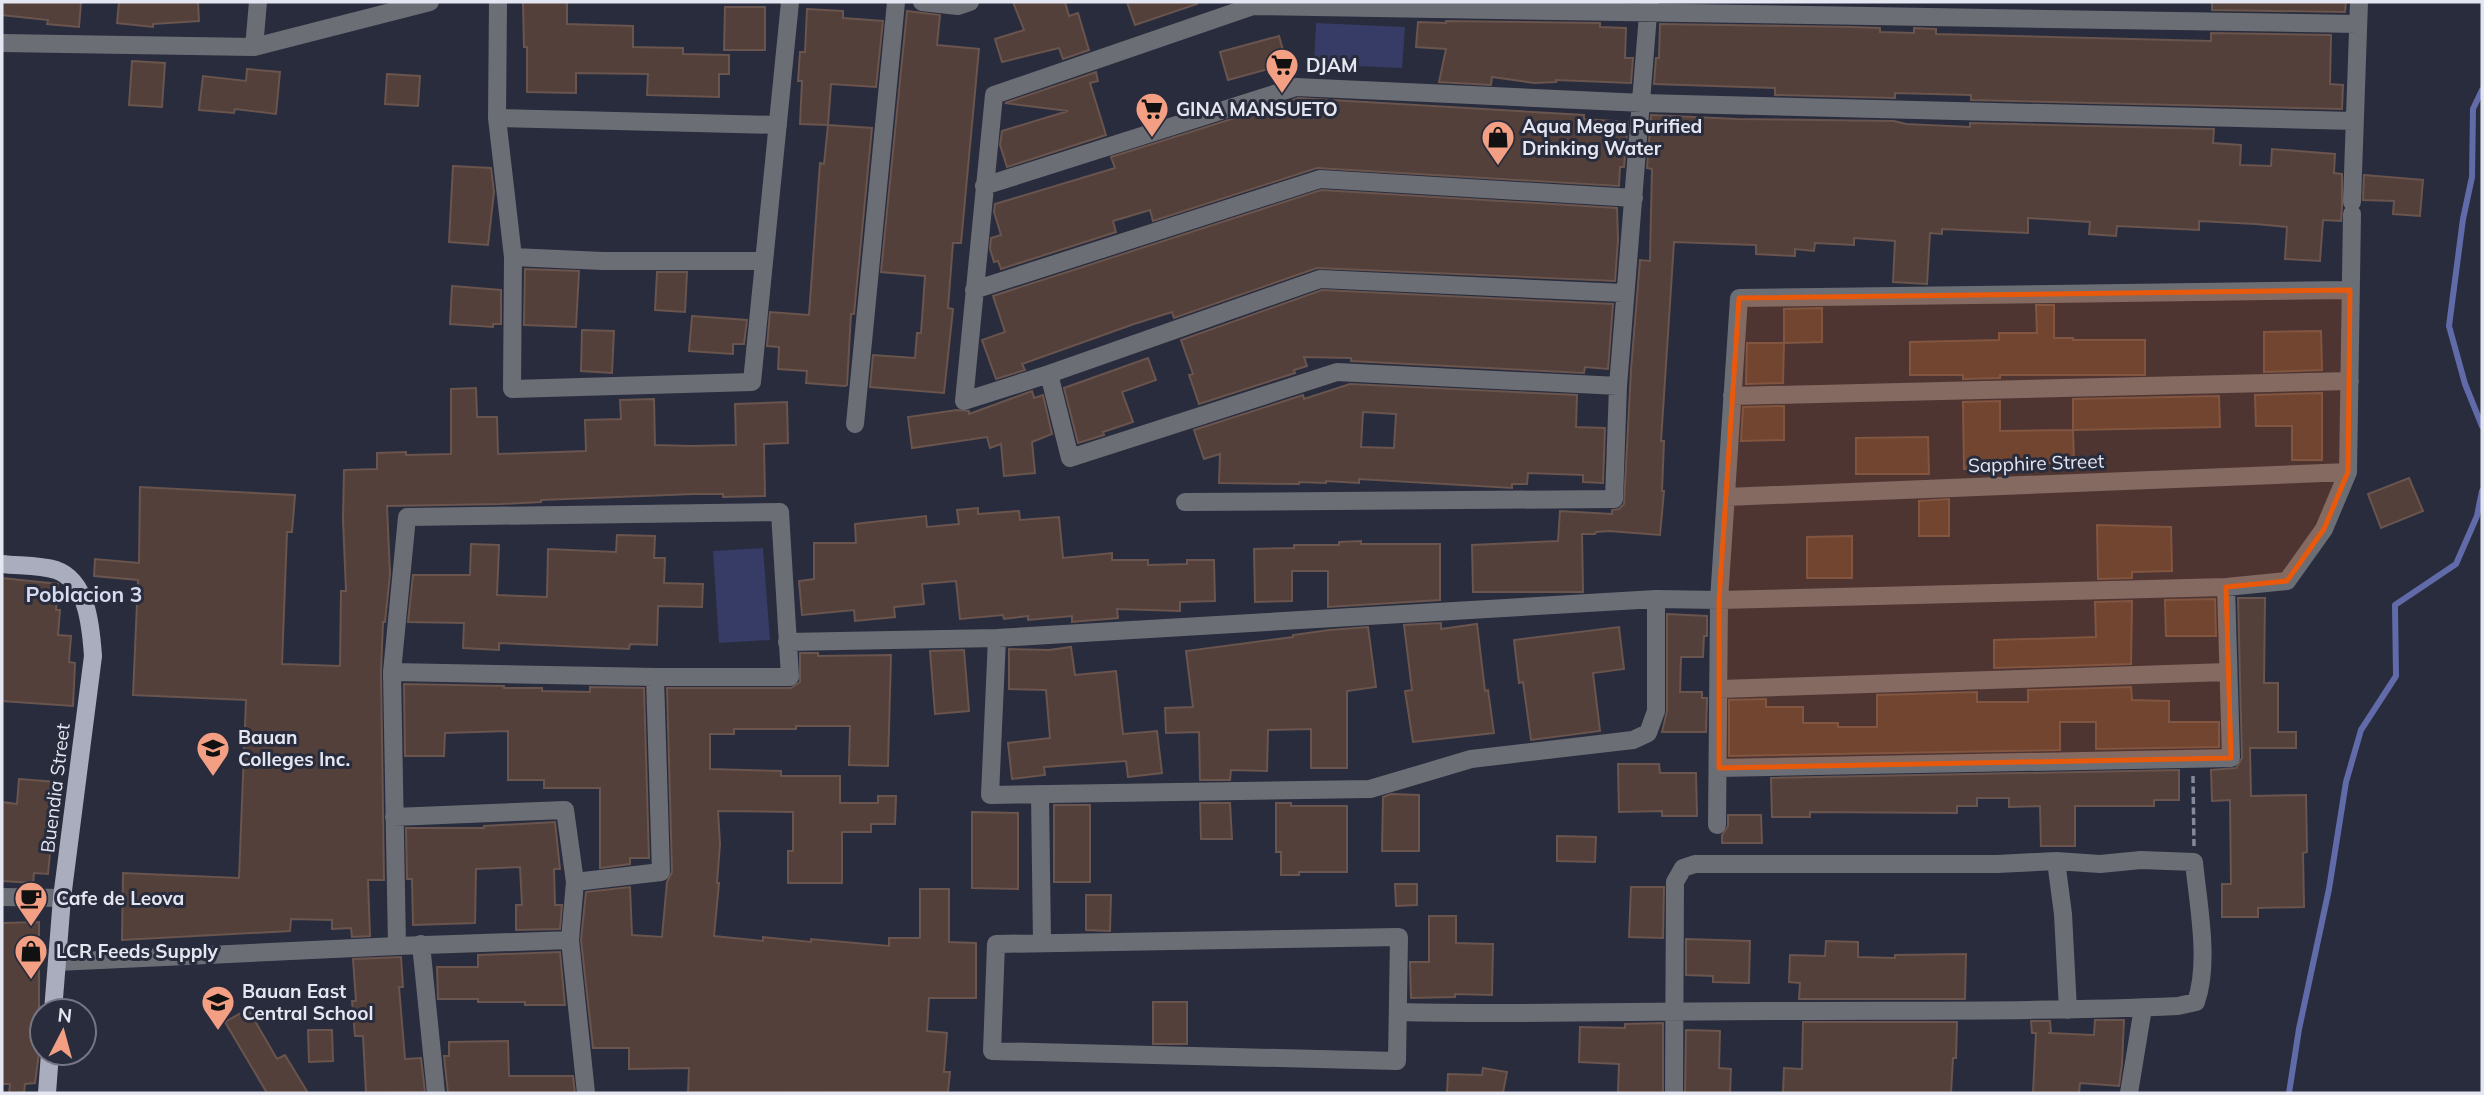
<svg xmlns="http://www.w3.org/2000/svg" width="2484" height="1095" font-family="Mulish,sans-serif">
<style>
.green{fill:#363c66}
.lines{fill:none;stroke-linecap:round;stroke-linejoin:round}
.stream{stroke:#626baa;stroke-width:6}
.building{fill:#54403a;stroke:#69544e;stroke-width:2;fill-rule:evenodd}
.path{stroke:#868996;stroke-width:3.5;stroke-dasharray:7 3.5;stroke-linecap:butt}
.minor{stroke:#6c6e76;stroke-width:18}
.major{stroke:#a9adbe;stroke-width:18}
.marked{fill:#e8590c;fill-opacity:0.2;stroke:#e8590c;stroke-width:5;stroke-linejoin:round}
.labels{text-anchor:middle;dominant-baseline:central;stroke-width:6;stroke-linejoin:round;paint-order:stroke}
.poi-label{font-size:19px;font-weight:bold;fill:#e4e6f1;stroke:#292c3c;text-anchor:start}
.street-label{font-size:19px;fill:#e4e6f1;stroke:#292c3c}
.neighbourhood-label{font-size:21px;font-weight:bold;fill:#d7dbf1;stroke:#292c3c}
</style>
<rect width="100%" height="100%" fill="#292c3c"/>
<!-- green -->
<path class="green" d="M1316,23L1405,27L1402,68L1314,64Z
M763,548L770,640L719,643L713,551Z"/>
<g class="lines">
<!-- stream -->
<path class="stream" d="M2482,90L2473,109L2472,177L2463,219L2449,326L2465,384L2482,426
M2289,1093L2299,1029L2329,889L2346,782L2361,730L2396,676L2395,605L2456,564L2477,516L2482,491"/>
</g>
<!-- building -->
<path class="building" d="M2,2H81L79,27L47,24L48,20L2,15Z
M119,2H198L199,21L153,24V27L117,23Z
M523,2H567V24L633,26V47L683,48V54L729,55V74H719V97L647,95L648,74L576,73V93L527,92V47H524Z
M1013,2H1065L1069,16L1078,13L1089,50L1063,59L1059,48L1002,62L995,39L1024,30Z
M1127,2H1196L1197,4L1135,25Z
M2212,2H2346L2345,12L2212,10Z
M725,7H765V50H724Z
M807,9L843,11V18L883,21L876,87L831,84L828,125L872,128L854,314H851L847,385L845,386L806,383L807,371L778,369L779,347L767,346L770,312L809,315L820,163L824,164L828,125L800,124L802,81H798L800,52H805Z
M907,11L940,15L937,45L979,49L961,243H953L948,308L953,309L944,393L870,387L873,355L915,358L917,333H921L925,276L881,272Z
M1446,21L1600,23V27L1626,28L1625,58H1633L1631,83L1556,80V82L1534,83L1492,77L1491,85L1439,82L1446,49L1416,47L1418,22L1446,23Z
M1660,24L1852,27L1880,28V32L1914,33V28L1936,29V34L2211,41V33L2331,35L2330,84L2343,85L2342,109L1971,100V95L1895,93V98L1775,95V88L1654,84L1656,58H1659Z
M1279,36L1287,64L1228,80L1220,52Z
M132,61L165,63L162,107L129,105Z
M247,69L280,72L276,114L235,109L234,113L199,110L203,76L246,81Z
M1096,72L1098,81L1090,83L1106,135L1007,167L1000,145L1002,131L1068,111L1005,103Z
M387,74L420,76L418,106L385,104Z
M1298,98L1584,115V119L1628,122L1624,167H1620L1619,186L1317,168L1153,221L1150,210L1113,221L1116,232L1001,269L998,261L994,262L990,249L991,238L1001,235L994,212L995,204L1115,168L1111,157Z
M1651,115L1737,119L1894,121L1906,124L1970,127V123L2214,129L2213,143L2241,145L2240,165L2271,166L2272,149L2335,154L2334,173L2342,174V208L2341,221L2323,220L2320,261L2285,259L2287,227L2256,224L2199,221V230L2117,226L2116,236L2089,234L2090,222L2028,218V233L1942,229V234L1930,233L1927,284L1893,282L1895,241L1854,238V245L1815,243L1814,251L1795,249V256L1756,254V245L1674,242L1661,441H1664L1662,491H1664L1660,535L1609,531L1596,532L1595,534H1582L1583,592H1473L1472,545L1558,541L1560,511L1612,514V510L1619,509L1624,504L1631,370L1640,260L1650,261L1652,169L1647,168Z
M453,166L491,168L494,192L488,245L449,242Z
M2364,175L2423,180L2420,216L2393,214L2394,201L2363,200Z
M1321,190L1617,208L1618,240L1615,281L1317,268L1174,318L1172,312L1134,324L1022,364L1025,370L996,379L982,340L1005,332L993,296Z
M525,269L579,271L576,327L524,325Z
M657,272H687L685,312L655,310Z
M452,286L501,290V324H493V327L450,324Z
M1322,290L1613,304L1608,369L1585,367L1584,373L1351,361V358L1304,357L1307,366L1294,370L1295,373L1199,404L1189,375L1193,374L1181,340Z
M2036,305H2054V338H2073V340H2145V375H2000V378L1963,379V375H1910V342L1999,340V333H2037Z
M1822,308V342L1784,343V309Z
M692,316L747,320L744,344H733V354L689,351Z
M582,330L614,331L612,373L581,371Z
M2321,331L2322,370L2264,372V332Z
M1747,343H1784L1783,383L1746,384Z
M1148,358L1156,380L1122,392L1133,422L1103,432L1104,435L1078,443L1064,388Z
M1350,384L1577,395L1576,427L1605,428L1603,483L1583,482V475L1528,473L1527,484H1512V488L1359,479V483L1326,481V483L1299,482V484L1219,483L1220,454L1204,459L1194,430L1303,395L1304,399ZM1363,412L1396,414L1394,448L1361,447Z
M476,388L477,417H497L498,454L586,451L585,420L621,419L620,400L654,399L655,445L691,446L736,445L735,404L787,402L788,443L764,444L765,496L723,497V494H694L541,500V502L501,504L387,506L390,574L385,622H383L381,672L384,880H368L370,936L352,937L351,928L332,929V920L291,919L290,931L122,940L123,873L239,878L246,700L133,695L138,580L94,576L95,559L139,563L140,487L295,495L292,532H287L282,664L340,666L341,591H346L343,519L344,470L377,469V453L406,452V455L451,454V389Z
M1032,391L1034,398L1043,395L1052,434L1032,442L1035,473L1004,476L1001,444L990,448L987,437L912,448L908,417L957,410L969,411V414Z
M2322,393V460H2292V426H2256L2255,395Z
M2219,396L2220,427L2073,430V399Z
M2000,401V431L2073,430L2074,463H2029V470L1964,469L1963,402Z
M1784,406V440L1741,441L1743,407Z
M1928,437L1929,474H1856V438Z
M2409,478L2423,511L2381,528L2368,494Z
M1949,499V536H1919V501Z
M978,508V514L1019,511L1020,520L1059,517L1063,558L1112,553V560H1148V565L1187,564V560H1214L1215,601L1180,602V611L1117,609L1118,618L1072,622V616L1028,620V616L1004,619L1003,615L960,619L956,581L922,584L924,604L894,607L895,617L855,621L854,610L802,615L799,581L814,579V543H856L855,524L926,516L927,527L959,524L957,510Z
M2097,525L2171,527L2172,571L2132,572V578L2098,579Z
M617,535L655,536L654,558H665L664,583L703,584L702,607L658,606L657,645L630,644L629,649L499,643V650L463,648L464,623L408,622L413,575H470L471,544L499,545L497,595L547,597L548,549L616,552Z
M1852,536V578H1807V537Z
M1361,541V544H1440V600L1328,607V571H1292V601L1255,602L1254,549L1294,548V545H1339V542Z
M2,578L58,584L56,610H60L58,635L71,636L69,662L75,663L73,706L2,701Z
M2238,598H2265L2264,683H2278V732H2296V748H2250L2251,796L2306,795L2307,852L2303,853L2304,907L2258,908V917H2222V884H2231L2230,800L2212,801L2211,770L2236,768L2242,758Z
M2215,599L2216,636H2166L2165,600Z
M2132,601L2131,664L1994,668V640L2096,637L2095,602Z
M1667,614L1707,616V636H1704L1703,657H1681L1680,692H1702V698H1707L1706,732H1662L1667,711Z
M1441,623V629L1477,624L1485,691L1488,690L1494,733L1413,742L1405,691L1412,690L1404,625Z
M1368,627L1376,687L1347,691V768H1311V729L1268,730L1267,771L1231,770L1230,780H1200L1199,732L1166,733L1165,708L1193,707L1186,651L1293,637V635L1329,630Z
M1619,627L1624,669L1593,673L1600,731L1531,740L1523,682L1519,683L1514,640Z
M1071,647L1075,675L1116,671L1123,734L1157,731L1162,773L1128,777L1126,761L1044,767L1045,775L1012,779L1008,743L1050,738L1046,690L1009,689V649L1049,650Z
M964,650L969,711L935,714L930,651Z
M800,653H818V656L891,655L888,766L849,765L850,726H796V729H734V734H710V769L781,771V776H840V803H878V796H896L895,824H871V832H842V883H788V851H793V812L718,811L720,844L717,883H719L714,936L763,941V937L811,942V939L889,946V938H920V889H949V942L976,943V998H929L927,1031L947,1033L944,1072H950L948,1092L688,1093L689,1068L629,1069V1048H593L581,940L586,892L630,887L632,935L662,937L667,882L672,872L667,688H791L800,682Z
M404,684L504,686V688H542V691L590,692V687L644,688L649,858H630V864L600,868V788H544V780H508V731L445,733L444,756H405Z
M2131,687L2132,700L2169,701V722H2219V747L2096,749V722H2060V750L1729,756V700L1766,699V707H1803V723H1838V727H1877V695L1977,692V702H2028V690Z
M1618,764H1659L1660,773H1696L1697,816H1662V811L1619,812Z
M2179,770V800H2154V806H2075V846H2041L2040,806L2009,807V798H1977V806H1957V813L1810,812V817H1772L1771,778Z
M19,779L57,782L48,874L34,873L33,883L2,881V802L17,804Z
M1391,794L1419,795V851H1382L1383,797Z
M1200,803H1230L1232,839H1201Z
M1276,803H1291V806H1347V872H1299V875H1281V852H1276Z
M1054,805H1090V882H1054Z
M972,812L1018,813V889L972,888Z
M1728,815H1761L1762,843H1722V835L1728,826Z
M555,822L560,869H554L555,905H562L560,929L516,930V905H522L520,867L476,869L475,923L413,925L412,879H407L406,828H484V826Z
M1557,836L1596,837L1595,862L1557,861Z
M1395,884H1417V905L1396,906Z
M1631,887H1664L1663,938L1629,937Z
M1086,895H1111L1110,931L1086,930Z
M1429,916H1456V943L1493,944L1492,995L1455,994V997L1411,998L1410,962H1429Z
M39,922V1022H42V1031L35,1083L25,1084L24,1093H9L10,1084H2V923Z
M1686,939L1750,941L1749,983L1713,982V976L1686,975Z
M1826,941L1858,942V957L1895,958V955L1966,954L1965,999H1799L1800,983L1789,982L1790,955L1825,956Z
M560,952L565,1005H525V1002H478V999H438L437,967H478V955Z
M401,957L403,987H399L405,1059L421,1058L425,1092L366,1093L363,1036H355L352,1001H356L353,959Z
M1153,1002H1187V1044H1153Z
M248,1009L277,1059L285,1055L308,1093H267L225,1022Z
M2095,1020H2124L2122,1064L2119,1086L2080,1083L2079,1093H2033L2036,1033H2032L2031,1021H2050L2051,1033H2048L2094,1035Z
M1803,1022H1957L1956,1058H1953L1951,1093H1783L1784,1068L1802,1069Z
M1663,1023V1093H1618L1619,1064L1579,1062L1580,1027L1625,1028V1024Z
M308,1030H332L333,1061L309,1062Z
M1686,1030L1720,1031L1719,1068L1731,1069L1730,1093H1685Z
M508,1041L509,1076H573L575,1093H448L444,1056H449V1042Z
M1483,1068L1507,1072L1503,1093H1447L1448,1074L1482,1075Z"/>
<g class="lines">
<!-- path -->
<path class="path" d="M2193,776L2194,846"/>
<!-- minor -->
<path class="minor" d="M922,2L958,6L970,2
M2,43L254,47L430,2
M254,47L258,2
M497,118L498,2
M984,186L1296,87L1643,103L2354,121
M2352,202L2359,2
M513,257L497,118L778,125
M763,261H603L513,257L512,389L752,382L790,2
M974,290L1320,179L1634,198
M1624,293L1320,279L1049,374L964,401L994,95L1253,6L2358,24
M1049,374L1070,458L1337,372L1618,386
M1732,396L2350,381
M855,424L896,2
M1726,497L2348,472
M1185,502L1614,499L1618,386L1649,2
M997,638L990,795L1370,789L1471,759L1633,740L1648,733L1656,711V599
M787,642L997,638L1656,599L1719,600L2226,587L2287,581L2324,529L2348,472L2352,214
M392,672L397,946L570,940
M1720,689L2227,672
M1719,768L2231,758L2226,587
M1040,794L1042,943
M394,817L565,810L575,882L570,940L586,1093
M1717,825L1719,600L1739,298L2350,290
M2056,861L2063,914L2068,1010
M575,882L661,872L655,677H790L780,512L407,517L392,672L655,677
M2,897L62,898
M1399,937L1397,1061L992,1051L996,944Z
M421,944L436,1093
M57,962L397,946
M1398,1012C1521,1015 1645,1011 1769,1011C1906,1010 2042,1012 2178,1006L2196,1002C2210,962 2198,904 2194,862L2141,860L2100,864L2056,861L1997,864H1695L1683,868L1675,882L1674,1093
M2129,1093L2143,1008"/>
<!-- major -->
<path class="major" d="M2,564C19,566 39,565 56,570C88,581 91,629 93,656L62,898L53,1011
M47,1093L50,1053"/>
</g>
<!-- marked area -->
<path class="marked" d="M2350,290L2348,472L2324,529L2287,581L2226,587L2231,758L1719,768V600L1739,298Z"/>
<!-- icons -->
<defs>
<symbol id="supermarket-pin" viewBox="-11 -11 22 30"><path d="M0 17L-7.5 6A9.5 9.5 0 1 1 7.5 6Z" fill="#f39f84" stroke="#292c3c"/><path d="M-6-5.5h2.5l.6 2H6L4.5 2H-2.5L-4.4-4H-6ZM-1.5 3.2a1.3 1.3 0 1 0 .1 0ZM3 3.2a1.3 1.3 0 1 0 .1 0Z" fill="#111"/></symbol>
<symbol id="shop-pin" viewBox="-11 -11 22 30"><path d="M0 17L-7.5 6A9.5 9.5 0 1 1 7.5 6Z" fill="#f39f84" stroke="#292c3c"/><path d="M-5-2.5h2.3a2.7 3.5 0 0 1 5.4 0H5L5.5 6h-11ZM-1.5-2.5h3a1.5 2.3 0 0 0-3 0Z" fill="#111"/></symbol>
<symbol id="school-pin" viewBox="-11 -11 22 30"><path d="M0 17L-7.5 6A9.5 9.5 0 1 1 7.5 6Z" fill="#f39f84" stroke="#292c3c"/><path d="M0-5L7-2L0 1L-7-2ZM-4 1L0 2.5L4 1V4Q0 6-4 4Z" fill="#111"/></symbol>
<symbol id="cafe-pin" viewBox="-11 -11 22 30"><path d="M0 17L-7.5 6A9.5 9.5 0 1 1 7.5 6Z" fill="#f39f84" stroke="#292c3c"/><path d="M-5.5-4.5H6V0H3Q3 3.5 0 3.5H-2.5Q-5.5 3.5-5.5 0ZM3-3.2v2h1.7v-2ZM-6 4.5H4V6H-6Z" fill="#111"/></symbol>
</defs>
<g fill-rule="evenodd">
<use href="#supermarket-pin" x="1263" y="46" width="38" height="52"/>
<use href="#supermarket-pin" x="1133" y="90" width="38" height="52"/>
<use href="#shop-pin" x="1479" y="118" width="38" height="52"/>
<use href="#school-pin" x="194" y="729" width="38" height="52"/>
<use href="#cafe-pin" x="12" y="879" width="38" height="52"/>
<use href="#shop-pin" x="12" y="932" width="38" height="52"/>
<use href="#school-pin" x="199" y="983" width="38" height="52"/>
</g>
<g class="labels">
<!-- poi labels -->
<g class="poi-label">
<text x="1306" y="65">DJAM</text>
<text x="1176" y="109">GINA MANSUETO</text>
<text x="1522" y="126">Aqua Mega Purified<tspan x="1522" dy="22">Drinking Water</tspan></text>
<text x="238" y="737">Bauan<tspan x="238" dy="22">Colleges Inc.</tspan></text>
<text x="56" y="898">Cafe de Leova</text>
<text x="56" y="951">LCR Feeds Supply</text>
<text x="242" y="991">Bauan East<tspan x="242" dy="22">Central School</tspan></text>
</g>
<!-- street labels -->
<g class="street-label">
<text transform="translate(2036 463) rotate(-2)">Sapphire Street</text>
<text transform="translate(55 788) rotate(-83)">Buendia Street</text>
</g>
<!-- neighbourhood labels -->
<g class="neighbourhood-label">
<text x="84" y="594">Poblacion 3</text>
</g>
</g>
<!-- border -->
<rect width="2484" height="1095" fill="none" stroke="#e4e6f1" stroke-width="7"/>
<!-- north arrow -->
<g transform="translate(63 1032) rotate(6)"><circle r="33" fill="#292c3c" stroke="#747684" stroke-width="2"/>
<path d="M0-5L12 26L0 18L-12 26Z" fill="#f39f84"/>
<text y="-10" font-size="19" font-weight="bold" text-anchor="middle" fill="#e4e6f1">N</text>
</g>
</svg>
